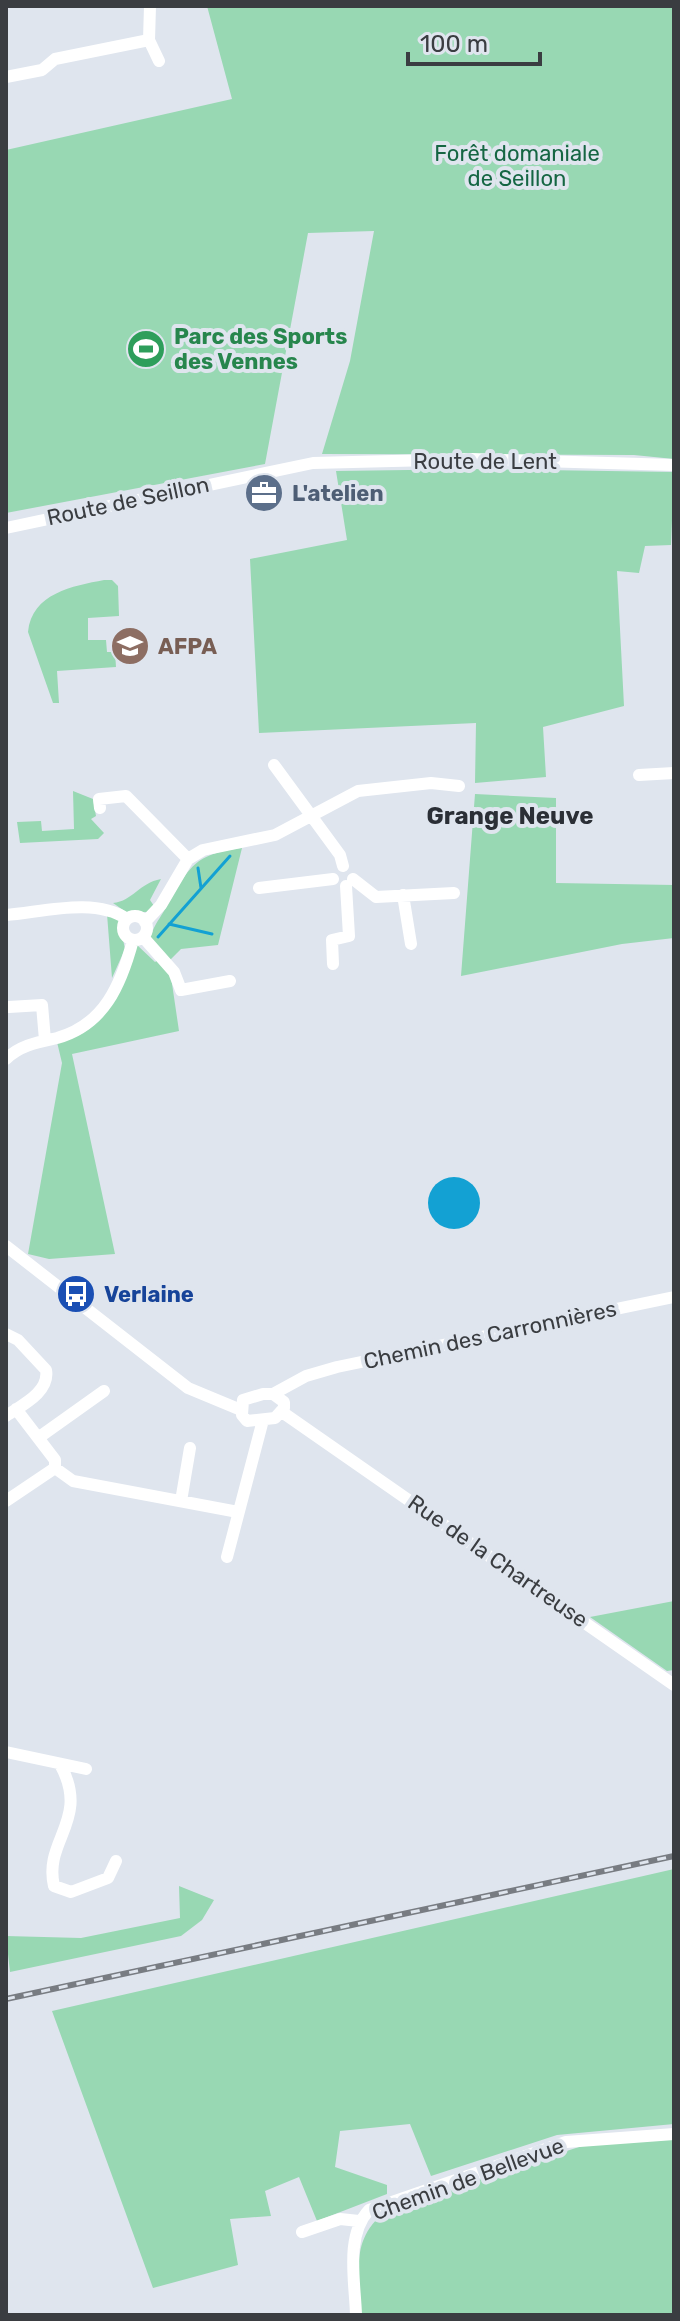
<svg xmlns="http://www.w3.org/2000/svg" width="680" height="2321" viewBox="0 0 680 2321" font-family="Rubik,sans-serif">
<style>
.green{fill:#98d8b3}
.water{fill:#13a1d3}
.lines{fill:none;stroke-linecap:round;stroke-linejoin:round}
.stream{stroke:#13a1d3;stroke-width:3}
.minor{stroke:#fff;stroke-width:12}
.rail-casing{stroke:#787c82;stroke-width:6}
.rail{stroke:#dfe5ee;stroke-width:3;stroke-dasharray:9;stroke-linecap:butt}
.labels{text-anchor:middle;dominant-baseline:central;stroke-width:8;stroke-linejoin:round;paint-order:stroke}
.park-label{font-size:22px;fill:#156643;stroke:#dfe5ee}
.leisure-label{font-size:22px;font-weight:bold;fill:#27864d;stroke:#dfe5ee;text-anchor:start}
.street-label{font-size:22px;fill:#3a3d41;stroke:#dfe5ee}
.service-label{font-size:22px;font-weight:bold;fill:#4e5e75;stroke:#dfe5ee;text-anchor:start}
.education-label{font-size:22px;font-weight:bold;fill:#785e54;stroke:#dfe5ee;text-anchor:start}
.transit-label{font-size:22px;font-weight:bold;fill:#164399;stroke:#dfe5ee;text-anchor:start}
.neighbourhood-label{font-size:24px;font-weight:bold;fill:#2b2f36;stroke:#dfe5ee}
</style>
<rect width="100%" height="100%" fill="#dfe5ee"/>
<path class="green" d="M 207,6 L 674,6 L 674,459 L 634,455 L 322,454 L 350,361 L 374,231 L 308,233 L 265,464 L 6,513 L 6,150 L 232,99 Z
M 480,469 L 674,472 L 671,545 L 645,546 L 639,573 L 617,571 L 624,706 L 543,727 L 546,777 L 475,783 L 476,723 L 259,733 L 250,559 L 347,540 L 336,471 Z
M 104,580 L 112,580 L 118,586 L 119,616 L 88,618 L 88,640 L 106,640 L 107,652 L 115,652 L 116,667 L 57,671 L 59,703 L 53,703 L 28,632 C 32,593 73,586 104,580 Z
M 73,791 L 93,799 L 96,816 L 91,819 L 104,833 L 98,839 L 20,843 L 17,822 L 41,821 L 42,831 L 74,829 Z
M 475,794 L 556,798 L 556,883 L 674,885 L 674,938 L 622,944 L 461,976 Z
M 242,848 L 218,945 L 181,949 L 170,960 L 150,939 C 153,927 158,921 164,911 C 188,871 190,854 242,848 Z
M 161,879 L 150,900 L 154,906 L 148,912 L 126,912 L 113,903 C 133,901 139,883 161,879 Z
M 107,914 L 119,920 L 125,949 L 112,978 Z
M 136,944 L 155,962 L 160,959 L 170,970 L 179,1031 L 72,1054 L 115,1254 L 49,1259 L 28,1254 L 62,1063 L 57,1042 C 108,1034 119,986 136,944 Z
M 674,1601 L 674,1670 L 667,1671 L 590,1617 Z
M 674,1869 L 674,2124 L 557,2135 L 431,2176 L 410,2124 L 340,2131 L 335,2167 L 387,2185 L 387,2194 L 317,2221 L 299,2177 L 265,2191 L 271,2216 L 230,2219 L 238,2265 L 153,2288 L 52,2011 Z
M 179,1886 L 214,1900 L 202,1920 L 181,1936 L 10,1972 L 6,1936 L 81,1938 L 180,1918 Z
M 674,2139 L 674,2315 L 361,2315 C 360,2271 349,2240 387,2210 L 582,2146 Z"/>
<path class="water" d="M428 1203a26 26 0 1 1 52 0a26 26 0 1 1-52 0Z"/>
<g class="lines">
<path class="stream" d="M 198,868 L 201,888
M 169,924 L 212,934
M 158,937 L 230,856"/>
<path class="minor" d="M 149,40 L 159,61
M 6,77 L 42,70 L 55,59 L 149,40 L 150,6
M 6,528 L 313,463 L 472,459 L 674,465
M 274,765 L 340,855 L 343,866
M 639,775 L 674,773
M 100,808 L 99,799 L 126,796 L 188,859
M 353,879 L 376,897 L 454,893
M 259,888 L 333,879
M 403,895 L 411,944
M 6,915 C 43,912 95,897 127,919
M123 928a12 12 0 1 1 24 0a12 12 0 1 1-24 0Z
M 145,922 L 161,905 L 188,859 L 203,850 L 275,835 L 358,791 L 431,783 L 459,786
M 143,937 L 174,972 L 181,990 L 230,981
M 333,964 L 332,940 L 349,936 L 346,886
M 9,1007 L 42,1005 L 45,1040
M 6,1059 C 20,1045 39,1042 57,1038 C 104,1025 121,985 133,940
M 6,1246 L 188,1388 L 241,1410
M 6,1334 L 18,1340 L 46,1370 C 50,1392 22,1405 6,1416
M 263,1394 L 273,1394 L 284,1402 L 284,1408 L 275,1418 L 247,1421 L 242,1415 L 243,1400 Z
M 273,1394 L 306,1376 L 337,1367 L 674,1297
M 16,1409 L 55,1460 L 55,1468 L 73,1481 L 238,1512
M 282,1412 L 674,1685
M 38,1438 L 104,1391
M 6,1501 L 55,1468
M 181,1501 L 190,1448
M 227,1557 L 263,1420
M 6,1752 L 86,1769
M 60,1764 C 91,1820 43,1840 54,1886 L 71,1892 L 108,1878 L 116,1861
M 302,2232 L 340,2219 L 359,2221
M 356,2315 C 355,2281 345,2236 369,2210 L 566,2142 L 674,2134"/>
<g class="rail-casing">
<path id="rail" d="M 6,1999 L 674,1856"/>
</g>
<use href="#rail" class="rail"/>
</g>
<defs>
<g id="stadium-disc" transform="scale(2)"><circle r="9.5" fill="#2e9e5b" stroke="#dfe5ee"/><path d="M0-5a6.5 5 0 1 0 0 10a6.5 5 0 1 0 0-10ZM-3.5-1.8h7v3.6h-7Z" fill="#fff"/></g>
<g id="office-disc" transform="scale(2)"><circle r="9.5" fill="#5c6f8a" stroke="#dfe5ee"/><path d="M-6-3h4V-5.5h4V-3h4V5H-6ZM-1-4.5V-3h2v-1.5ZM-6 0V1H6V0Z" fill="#fff"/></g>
<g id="university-disc" transform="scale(2)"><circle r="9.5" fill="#8d6e63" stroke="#dfe5ee"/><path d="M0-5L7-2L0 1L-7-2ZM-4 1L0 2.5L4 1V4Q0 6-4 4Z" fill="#fff"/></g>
<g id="bus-disc" transform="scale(2)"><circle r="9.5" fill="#1a4fb4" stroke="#dfe5ee"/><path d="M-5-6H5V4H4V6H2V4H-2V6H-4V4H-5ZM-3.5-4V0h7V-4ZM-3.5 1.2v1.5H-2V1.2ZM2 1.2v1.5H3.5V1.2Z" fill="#fff"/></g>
</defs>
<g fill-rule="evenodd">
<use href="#stadium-disc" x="146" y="349"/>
<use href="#office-disc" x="264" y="493"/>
<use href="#university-disc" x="130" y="646"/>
<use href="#bus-disc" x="76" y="1294"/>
</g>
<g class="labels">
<g class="park-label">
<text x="517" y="153">Forêt domaniale<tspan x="517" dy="25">de Seillon</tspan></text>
</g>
<g class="leisure-label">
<text x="174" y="336">Parc des Sports<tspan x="174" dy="25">des Vennes</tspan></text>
</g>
<g class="street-label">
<text x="485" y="461">Route de Lent</text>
<text transform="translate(128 501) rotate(-12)">Route de Seillon</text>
<text transform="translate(490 1335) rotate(-12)">Chemin des Carronnières</text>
<text transform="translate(498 1561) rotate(35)">Rue de la Chartreuse</text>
<text transform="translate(468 2179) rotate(-20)">Chemin de Bellevue</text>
</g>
<g class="service-label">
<text x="292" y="493">L'atelien</text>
</g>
<g class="education-label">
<text x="158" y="646">AFPA</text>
</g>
<g class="transit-label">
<text x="104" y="1294">Verlaine</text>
</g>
<g class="neighbourhood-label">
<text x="510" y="816">Grange Neuve</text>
</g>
</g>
<rect width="680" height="2321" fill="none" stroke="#3a3d41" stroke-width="16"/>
<path d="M408 52v12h132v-12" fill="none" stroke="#3a3d41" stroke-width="4"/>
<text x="420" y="52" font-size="24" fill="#3a3d41" stroke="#dfe5ee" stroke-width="6" paint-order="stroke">100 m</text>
</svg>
